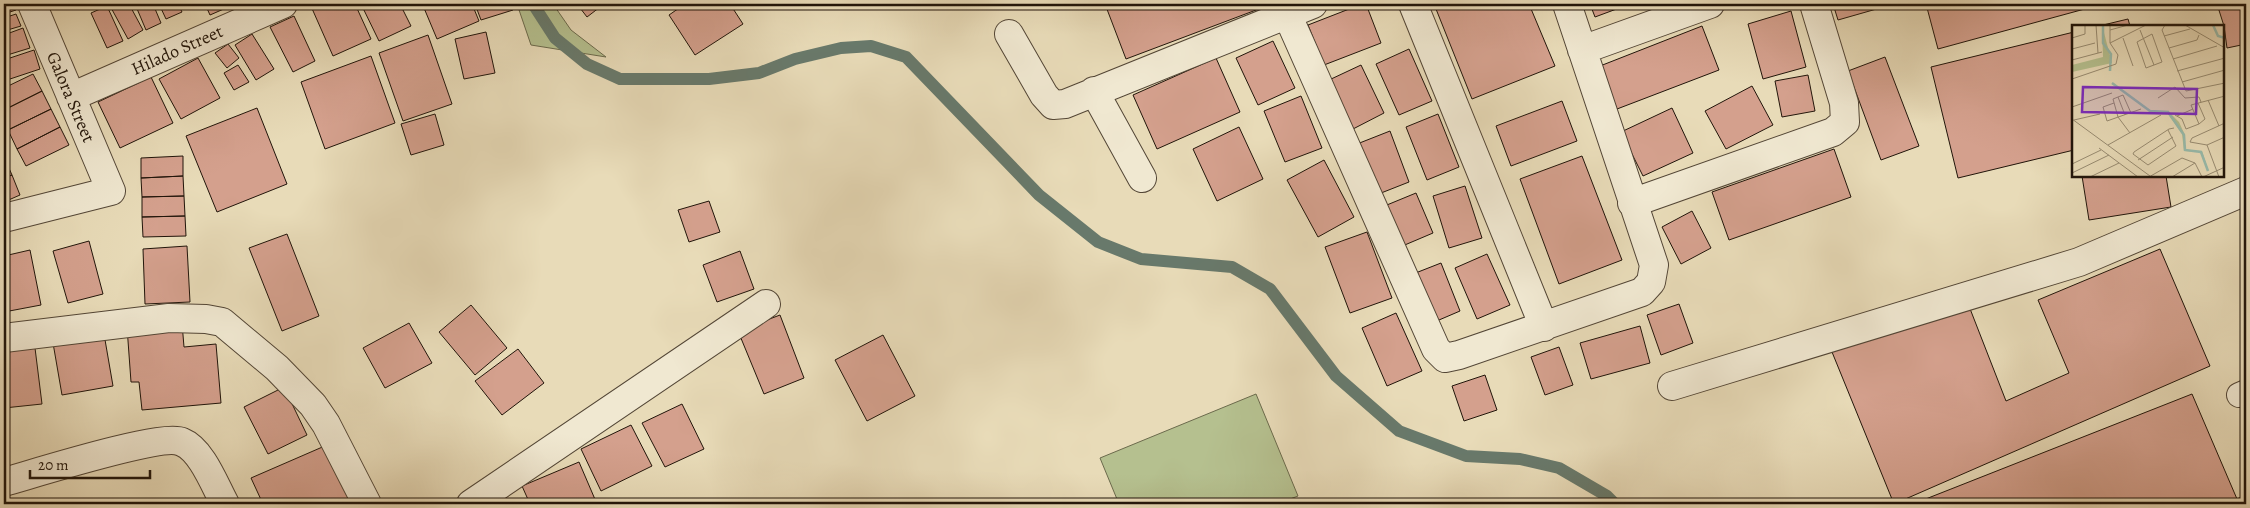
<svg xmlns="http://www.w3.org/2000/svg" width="2250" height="508" viewBox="0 0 2250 508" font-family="Alegreya,serif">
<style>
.green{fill:#b5c08f;stroke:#6b6a4c}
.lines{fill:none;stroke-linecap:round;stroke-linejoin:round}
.stream{stroke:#68796b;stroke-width:12}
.building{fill:#d4a08d;stroke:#21150a}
.lane-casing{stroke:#534636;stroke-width:26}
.street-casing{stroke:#534636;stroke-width:30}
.lane{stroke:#f0e8d1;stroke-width:24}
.street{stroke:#f0e8d1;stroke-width:28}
.labels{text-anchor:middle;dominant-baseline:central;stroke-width:4;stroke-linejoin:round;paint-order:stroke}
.street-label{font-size:18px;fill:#21150a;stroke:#f0e8d1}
.inset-river{fill:none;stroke:#98bbac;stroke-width:2.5}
.inset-road{fill:none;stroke:#988c72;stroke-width:1}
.view{fill:#7b2cbf;fill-opacity:0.15;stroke:#7b2cbf;stroke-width:2.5}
.inset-edge{fill:none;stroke:#21150a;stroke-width:2.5}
</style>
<rect width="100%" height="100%" fill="#e8dbb8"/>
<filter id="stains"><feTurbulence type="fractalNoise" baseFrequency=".004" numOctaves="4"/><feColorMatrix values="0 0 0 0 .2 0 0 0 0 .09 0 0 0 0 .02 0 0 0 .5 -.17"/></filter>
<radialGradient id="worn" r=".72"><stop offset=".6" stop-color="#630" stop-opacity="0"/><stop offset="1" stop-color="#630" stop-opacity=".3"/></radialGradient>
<path class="green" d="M 517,4 L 553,4 L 571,30 L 606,57 L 531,45 Z
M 1256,394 L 1298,496 L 1277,504 L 1119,504 L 1100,458 Z"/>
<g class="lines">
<path class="stream" d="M 533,4 L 555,38 L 587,64 L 620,79 L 709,79 L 759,73 L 795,59 L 841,48 L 871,46 L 906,57 L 1039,195 L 1098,242 L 1141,259 L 1232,267 L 1270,289 L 1336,376 L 1399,431 L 1466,456 L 1520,459 L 1559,468 L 1607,496 L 1615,504"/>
</g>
<path class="building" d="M 4,4 L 13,4 L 16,10 L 4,14 Z
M 109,4 L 129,4 L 143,30 L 128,39 Z
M 135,4 L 153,4 L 161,23 L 146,30 Z
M 159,4 L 178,4 L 182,12 L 166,19 Z
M 205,4 L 224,4 L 226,8 L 210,15 Z
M 310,4 L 355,4 L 371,39 L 333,56 Z
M 361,4 L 400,4 L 411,26 L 379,41 Z
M 434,4 L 472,4 L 479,21 L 437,39 L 424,8 Z
M 475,4 L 511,4 L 513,10 L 481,20 Z
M 577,4 L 604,4 L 587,17 Z
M 685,4 L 730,4 L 743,24 L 695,55 L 669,15 Z
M 1105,4 L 1272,4 L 1126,59 Z
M 1362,4 L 1366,4 L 1381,43 L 1324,65 L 1308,25 Z
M 1434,4 L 1529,4 L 1555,66 L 1472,99 Z
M 1590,4 L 1630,4 L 1595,17 Z
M 1833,4 L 1879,4 L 1880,8 L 1838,20 Z
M 1926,4 L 2103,4 L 1938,49 Z
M 2217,4 L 2246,4 L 2246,44 L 2227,48 L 2224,26 Z
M 107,6 L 123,41 L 107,48 L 91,13 Z
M 1791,11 L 1806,67 L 1763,79 L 1748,24 Z
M 16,14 L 21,26 L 4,31 L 4,18 Z
M 294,16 L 315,61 L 293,72 L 270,27 Z
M 2128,19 L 2130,26 L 2099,26 Z
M 1702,26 L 1719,70 L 1617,109 L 1600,66 Z
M 23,28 L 30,48 L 4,56 L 4,35 Z
M 486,32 L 495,73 L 464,79 L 455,39 Z
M 2074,32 L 2074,150 L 1958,178 L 1931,67 Z
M 252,34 L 274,69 L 256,80 L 235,45 Z
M 428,35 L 452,104 L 403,121 L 379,53 Z
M 1273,41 L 1295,88 L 1258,105 L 1236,58 Z
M 228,44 L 239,58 L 227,68 L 215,53 Z
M 1409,49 L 1432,101 L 1399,115 L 1376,64 Z
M 34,50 L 40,69 L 4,81 L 4,60 Z
M 371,56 L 395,123 L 325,149 L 301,82 Z
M 1885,57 L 1919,146 L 1881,160 L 1848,71 Z
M 198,58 L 220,98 L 181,119 L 159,79 Z
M 1216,58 L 1240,112 L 1157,149 L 1133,95 Z
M 238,65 L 249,82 L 234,90 L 224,73 Z
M 1361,65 L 1384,113 L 1353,129 L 1329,80 Z
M 33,74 L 42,91 L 4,110 L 4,88 Z
M 1808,75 L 1815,111 L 1782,117 L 1775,81 Z
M 151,77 L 173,123 L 120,148 L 98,102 Z
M 1752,86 L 1773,125 L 1726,149 L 1705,111 Z
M 42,91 L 51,109 L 8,130 L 4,122 L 4,110 Z
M 1301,96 L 1322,148 L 1285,162 L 1264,111 Z
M 1562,101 L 1577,141 L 1511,166 L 1496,126 Z
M 257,108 L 287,184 L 217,212 L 186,136 Z
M 1672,108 L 1693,153 L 1643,176 L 1621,132 Z
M 51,109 L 60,127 L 17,149 L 8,130 Z
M 435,114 L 444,145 L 411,155 L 401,124 Z
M 1438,114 L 1459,167 L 1427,180 L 1406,127 Z
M 60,127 L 69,145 L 26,166 L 17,149 Z
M 1239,127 L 1263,179 L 1217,201 L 1193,149 Z
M 1390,131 L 1409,182 L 1376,195 L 1357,144 Z
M 1834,149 L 1851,197 L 1729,240 L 1712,192 Z
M 183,156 L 183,176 L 141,178 L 141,158 Z
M 1582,156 L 1622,260 L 1559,284 L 1520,179 Z
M 4,157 L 12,175 L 4,178 Z
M 1324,160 L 1354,217 L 1318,237 L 1287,180 Z
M 12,175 L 20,195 L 4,202 L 4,178 Z
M 183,176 L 184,196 L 142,197 L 141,178 Z
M 2082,176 L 2166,176 L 2171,207 L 2089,220 Z
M 1465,186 L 1482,238 L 1449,248 L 1433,196 Z
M 1416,193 L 1433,233 L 1400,247 L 1382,207 Z
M 184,196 L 185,216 L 142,217 L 142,197 Z
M 709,201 L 720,232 L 689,242 L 678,210 Z
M 1692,211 L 1711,248 L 1681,264 L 1662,227 Z
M 185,216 L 186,236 L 143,237 L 142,217 Z
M 1367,232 L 1392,298 L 1350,313 L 1325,247 Z
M 287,234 L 319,316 L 282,331 L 249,248 Z
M 89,241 L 103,294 L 68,303 L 53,251 Z
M 187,246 L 190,302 L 145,304 L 143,249 Z
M 2160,249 L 2210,366 L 1894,504 L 1832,352 L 1967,301 L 2006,401 L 2069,373 L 2038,300 Z
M 30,250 L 41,305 L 4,312 L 4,256 Z
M 740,251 L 754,289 L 717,302 L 703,265 Z
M 1487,254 L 1510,305 L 1477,319 L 1455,268 Z
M 1441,263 L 1460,311 L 1432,323 L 1413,274 Z
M 1679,304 L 1693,343 L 1661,355 L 1647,315 Z
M 471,305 L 507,348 L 475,375 L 439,332 Z
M 1396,313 L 1422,371 L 1387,386 L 1362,328 Z
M 780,315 L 804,378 L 764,394 L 738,331 Z
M 182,323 L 184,347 L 216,344 L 221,403 L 142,410 L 139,382 L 131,382 L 127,327 Z
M 409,323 L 432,363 L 385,388 L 363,348 Z
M 1640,326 L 1650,363 L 1591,379 L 1580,343 Z
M 104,334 L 113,386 L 62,395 L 53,343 Z
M 883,335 L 915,396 L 867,421 L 835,360 Z
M 1559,347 L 1573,385 L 1545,395 L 1531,357 Z
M 35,348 L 42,404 L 4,408 L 4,352 Z
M 518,349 L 544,383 L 502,415 L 475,381 Z
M 1485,375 L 1497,410 L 1464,421 L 1452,386 Z
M 284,387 L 307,435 L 268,454 L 244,407 Z
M 2192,394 L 2237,499 L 2246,495 L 2246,504 L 1913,504 Z
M 682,404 L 704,449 L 665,467 L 642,423 Z
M 631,425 L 652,466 L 601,491 L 581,449 Z
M 327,445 L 354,504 L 263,504 L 251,478 Z
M 579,462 L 597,504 L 530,504 L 522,486 Z"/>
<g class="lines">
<g class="lane-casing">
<path id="lane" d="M 2239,395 L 2246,392"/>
</g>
<g class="street-casing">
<path id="street" d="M 1413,4 L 1544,327
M 1287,14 L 1436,349 L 1445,358 L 1459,355 L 1642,292 L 1651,282 L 1654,265 L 1567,4
M 1009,34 L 1044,95 L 1053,105 L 1065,104 L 1313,4
M 1582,50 L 1710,4
M 1094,91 L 1142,178
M 71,97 L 283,4
M 1632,203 L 1833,132 L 1845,122 L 1844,103 L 1814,4
M 4,218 L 111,191 L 32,4
M 4,338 L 169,318 L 206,319 L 222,322 L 277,368 L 313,405 L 326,424 L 367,504
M 1672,386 L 2079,262 L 2246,191
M 4,482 C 33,474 162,433 182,442 C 202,450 215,486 225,504
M 471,504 L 766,304"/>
</g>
<use href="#lane" class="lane"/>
<use href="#street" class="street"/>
</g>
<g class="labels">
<g class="street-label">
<text transform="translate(177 50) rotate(-24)">Hilado Street</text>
<text transform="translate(71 97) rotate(67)">Galora Street</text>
</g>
</g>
<g transform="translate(2072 25)">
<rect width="152" height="152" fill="#e8dbb8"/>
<path d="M 30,0 L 40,38 L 0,47 L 0,40 L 31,32 ZM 94,86 L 97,87 L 107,97 L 113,110 L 113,125 L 130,126 L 137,147 L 128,127 L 112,126 L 110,109 Z" fill="#b5c08f"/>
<path class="inset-river" d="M 31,0 L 31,18 L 39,29 L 38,46M 141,0 L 146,11 L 153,13M 40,58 L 78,86 L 96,87 L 112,110 L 113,125 L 129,127 L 136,146"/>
<path class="inset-road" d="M 24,0 L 26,28M 93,0 L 90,5 L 114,66 L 153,58M 113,0 L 153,23M 38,5 L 56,0M 68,5 L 82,40M 80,9 L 90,37 L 74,43 L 65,17 ZM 92,11 L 118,4M 0,13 L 13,9 L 13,0M 51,13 L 61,41M 38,18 L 74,0M 97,23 L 125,15 L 127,10M 0,24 L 23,18M 101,34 L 145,21M 0,35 L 30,27M 105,46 L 153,33M 0,54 L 44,39 L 46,30 L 38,18 L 38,0M 110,57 L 153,45M 46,72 L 53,90M 86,73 L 103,62 L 113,73 L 127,72 L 129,77M 136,75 L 147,101M 42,78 L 31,82 L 35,96 L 69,84M 0,82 L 40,68M 103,90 L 110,94 L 114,104 L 127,99 L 133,94 L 126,78M 105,91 L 121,84M 0,94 L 78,151M 2,95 L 28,89M 153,98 L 120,113 L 118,117 L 135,120 L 153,112M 127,99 L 119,80 L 153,71M 96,105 L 104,121 L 76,140 L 61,129 L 62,127 L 97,104 L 102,103M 58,108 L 46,92 L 41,74 L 51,70 L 59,88M 36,120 L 89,90M 135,120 L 147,152M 27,123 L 66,152M 66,135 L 101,112M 0,139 L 29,125M 0,148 L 37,130M 18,152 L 47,138M 77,152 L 110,133 L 123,138 L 130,152M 100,152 L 123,138M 131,152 L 153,142"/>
<path class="view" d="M 11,62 L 125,64 L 124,89 L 10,87 Z"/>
<rect width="152" height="152" class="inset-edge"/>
</g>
<rect width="2250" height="508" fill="none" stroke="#e8dbb8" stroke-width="20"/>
<rect x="5" y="5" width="2240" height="498" fill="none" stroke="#21150a" stroke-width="2.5"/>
<rect x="10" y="10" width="2230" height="488" fill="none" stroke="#21150a"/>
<path d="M30 470v8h120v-8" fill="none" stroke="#21150a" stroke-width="2.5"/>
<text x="38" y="470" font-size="15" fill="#21150a" stroke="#f0e8d1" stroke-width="4" paint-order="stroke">20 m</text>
<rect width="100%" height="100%" filter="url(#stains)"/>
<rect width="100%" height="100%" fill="url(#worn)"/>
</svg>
